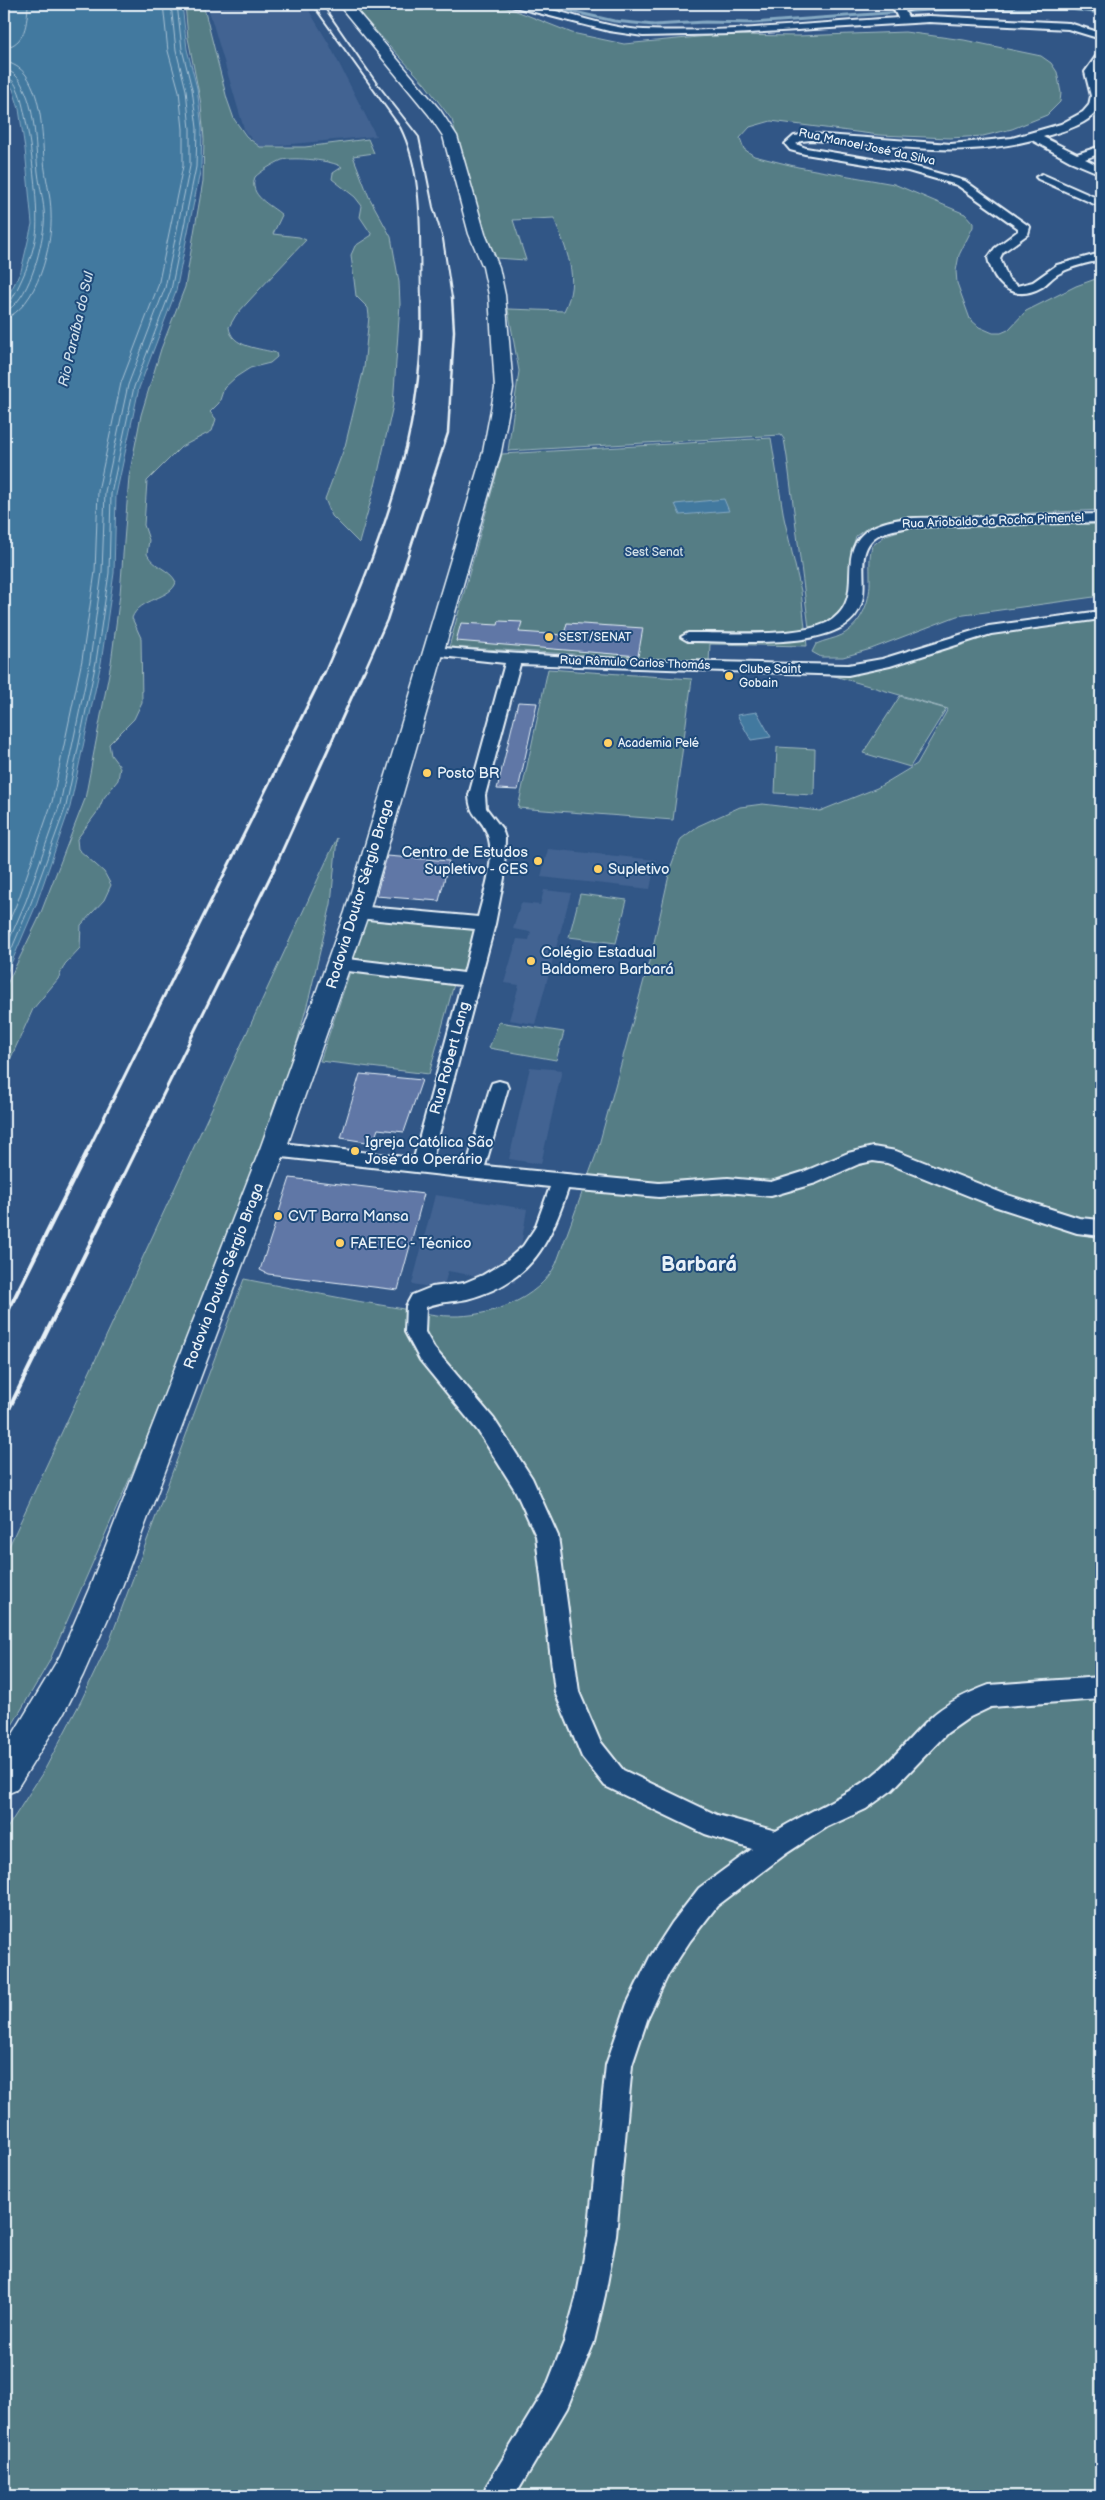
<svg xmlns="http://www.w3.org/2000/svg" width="1105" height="2500" viewBox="0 0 1105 2500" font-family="'Balsamiq Sans',sans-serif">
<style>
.built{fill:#426392}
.green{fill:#547d85;stroke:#9eb7be}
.water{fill:#43799f;stroke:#85a9c3}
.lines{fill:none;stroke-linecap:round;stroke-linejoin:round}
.shore{stroke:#a6c1d4;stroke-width:1}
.stream{stroke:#85a9c3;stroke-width:3}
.building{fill:#6077a6;stroke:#e8f1f8}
.minor-casing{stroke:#e8f1f8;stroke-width:4}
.secondary-casing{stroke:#e8f1f8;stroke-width:3}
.minor{fill:#1f4a7a;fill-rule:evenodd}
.secondary{fill:#1f4a7a;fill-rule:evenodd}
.rail-far3{stroke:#e8f1f8;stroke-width:2}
.rail-far2{stroke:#e8f1f8;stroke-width:2.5}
.rail-far1{stroke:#e8f1f8;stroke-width:3}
.rail{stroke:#e8f1f8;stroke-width:4}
.poi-dot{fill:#ffd166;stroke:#1f4a7a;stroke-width:2}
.labels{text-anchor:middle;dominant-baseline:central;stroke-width:4;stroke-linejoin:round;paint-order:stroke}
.far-street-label{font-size:12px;fill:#e8f1f8;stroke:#1f4a7a}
.far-park-label{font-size:12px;fill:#d2e0e7;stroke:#1f4a7a}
.far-poi-label{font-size:12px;fill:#e8f1f8;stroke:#1f4a7a;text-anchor:start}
.far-water-label{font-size:14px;font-style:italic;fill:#cfdfeb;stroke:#1f4a7a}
.poi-label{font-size:15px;fill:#e8f1f8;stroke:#1f4a7a;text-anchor:start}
.street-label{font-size:15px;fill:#e8f1f8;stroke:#1f4a7a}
.district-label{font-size:20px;font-weight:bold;fill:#e8f1f8;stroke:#1f4a7a}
</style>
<rect width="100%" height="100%" fill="#315686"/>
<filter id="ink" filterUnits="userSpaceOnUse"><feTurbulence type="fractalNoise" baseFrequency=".02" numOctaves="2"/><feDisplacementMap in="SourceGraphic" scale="10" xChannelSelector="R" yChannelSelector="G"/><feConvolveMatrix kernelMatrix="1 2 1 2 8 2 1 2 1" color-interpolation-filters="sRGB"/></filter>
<g filter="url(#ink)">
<path class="built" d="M 207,4 L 305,4 L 329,44 L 376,136 L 260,147 L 245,132 Z
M 548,849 L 656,860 L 650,889 L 541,877 Z
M 544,890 L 571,893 L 535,1024 L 509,1020 L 519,985 L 504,983 L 517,939 L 529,940 L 531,932 L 513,929 L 521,903 L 540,905 Z
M 530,1067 L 562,1070 L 541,1164 L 509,1159 Z
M 435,1195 L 527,1209 L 515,1283 L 448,1271 L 443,1289 L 412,1284 Z"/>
<path class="green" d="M 185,4 L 203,4 L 227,99 L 234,119 L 246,136 L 260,147 L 305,147 L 368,139 L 374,153 L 353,156 L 369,197 L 391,237 L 399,282 L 400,304 L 393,405 L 376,482 L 359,543 L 332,516 L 325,499 L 345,446 L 356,401 L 364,368 L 369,316 L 368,308 L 356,296 L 351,255 L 355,246 L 372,235 L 360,217 L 362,206 L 355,197 L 332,179 L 333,173 L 342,167 C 332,160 294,157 282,160 C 275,163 261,171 255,177 C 248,196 271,205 282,215 L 273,234 L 299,237 L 306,240 L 258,291 L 236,315 L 229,327 C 231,348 261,348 276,353 L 277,357 L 270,363 L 250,368 L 236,377 L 224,388 L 219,403 L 210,412 L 216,419 L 212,431 L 181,447 L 147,481 L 144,525 L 149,540 L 147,554 C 153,567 170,569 176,582 C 172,599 139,598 132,618 L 141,638 L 142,702 L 134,719 L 109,744 L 111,755 L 120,767 L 118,780 L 103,799 L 98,811 L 77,839 L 78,849 L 104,872 L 111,885 L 104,900 L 81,925 L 80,948 L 65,964 L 58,979 L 33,1009 L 4,1073 L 4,990 L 38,920 L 85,799 L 111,663 L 120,594 L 129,477 L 141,415 L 161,349 L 185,287 L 194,233 L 203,181 L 204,139 L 201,104 L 188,38 Z
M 351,4 L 491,4 L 514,10 L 572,33 L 624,44 L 720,35 L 798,36 L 905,32 L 964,40 L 1041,56 L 1051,63 L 1057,72 L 1061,93 L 1060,102 L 1047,115 L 1012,129 L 983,136 L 950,138 L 879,135 L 771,121 L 750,127 L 740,138 L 744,149 L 754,156 L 798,167 L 894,184 L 965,214 L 973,223 L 973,227 L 959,255 L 956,271 L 957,283 L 970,319 L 979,327 L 993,333 L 1001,333 L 1008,330 L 1026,311 L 1076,286 L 1101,277 L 1101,510 L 903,519 L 868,527 L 856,536 L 854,543 C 849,578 856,625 809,628 L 787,457 L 784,439 L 781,435 L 508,451 L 519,371 L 508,309 L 564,311 C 581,278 566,250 554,218 L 513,220 L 526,260 L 495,258 L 474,197 L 452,120 L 425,84 Z
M 771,438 L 784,518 L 801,591 L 807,646 L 710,644 L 709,662 L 449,647 L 502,454 Z
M 1101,524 L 1101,596 L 957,616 L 871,649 L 843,657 L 821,657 L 812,652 L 816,644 C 825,640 834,639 842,635 C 863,623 871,599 870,577 C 870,566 869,557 872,546 L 886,535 L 908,528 Z
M 1101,619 L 1101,2496 L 4,2496 L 4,1833 L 45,1769 L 81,1701 L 110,1640 L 244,1279 C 296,1289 347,1300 398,1308 C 415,1311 434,1316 451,1316 C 489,1317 538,1300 556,1264 L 597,1152 L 653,947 L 671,866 L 681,839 L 698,826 L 740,807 L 763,804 L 820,811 L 877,788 L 917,764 L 948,709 L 831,675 L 856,674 L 877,669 L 970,637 Z
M 548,669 L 692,679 L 673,820 L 518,808 Z
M 900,696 L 946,709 L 910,767 L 863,753 Z
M 777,747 L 815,749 L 814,795 L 775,793 Z
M 337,838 L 331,904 L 310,994 L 291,1064 L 220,1261 L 129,1480 L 49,1662 L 4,1739 L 4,1557 Z
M 580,894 L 627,900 L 616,943 L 569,937 Z
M 367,917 L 480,928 L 462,973 L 350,962 Z
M 350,972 L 454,984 L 429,1074 L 320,1061 Z
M 499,1022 L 564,1032 L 556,1060 L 489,1048 Z"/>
<path class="water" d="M 10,4 L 182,4 L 187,49 L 197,88 L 202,128 L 201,167 L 176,291 L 139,388 L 116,495 L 114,573 L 101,663 L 70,807 L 36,905 L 4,980 L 4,304 L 21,271 L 32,224 L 25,149 L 19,109 L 13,89 L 4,78 L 4,46 Z
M 724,499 L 729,511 L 680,515 L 675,504 Z
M 757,712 L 771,737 L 751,740 L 737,715 Z"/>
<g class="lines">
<path class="shore" d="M 4,48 C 26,44 27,23 28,4
M 4,61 C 13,64 20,67 26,75 C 42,98 42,133 44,160 C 45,178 51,195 51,213 C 53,245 37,308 4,319
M 4,69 C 12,72 17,75 21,83 C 36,108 35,144 38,172 C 40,190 46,208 44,225 C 41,250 29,302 4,312
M 4,75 C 10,78 14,81 17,88 C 28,109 40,211 36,235 C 32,260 21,282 10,303 L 4,305
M 4,933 L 19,898 L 52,802 L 82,660 L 95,572 L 98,491 L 121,383 L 158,286 L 183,166 L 183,129 L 179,91 L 168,51 L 163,4
M 4,952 L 26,901 L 60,804 L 90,661 L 102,572 L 105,492 L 128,385 L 165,288 L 190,166 L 190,129 L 186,90 L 176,50 L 171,4
M 4,967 L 31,903 L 66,806 L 96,662 L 109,573 L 111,494 L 134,387 L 171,290 L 196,167 L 197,128 L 192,89 L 182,49 L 177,4"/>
<path class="stream" d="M 540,4 L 614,21 L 654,25 L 705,22 L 753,23 L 928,10 L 1070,9 L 1101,13"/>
</g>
<path class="building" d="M 499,621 L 522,622 L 519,632 L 564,635 L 567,623 L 643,628 L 638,656 L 456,641 L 461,623 L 498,625 Z
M 518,702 L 537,703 L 518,790 L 497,789 Z
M 387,856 L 449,861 L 439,901 L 376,896 Z
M 360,1074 L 422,1080 L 404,1132 L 378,1129 L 373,1143 L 341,1138 Z
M 290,1178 L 424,1194 L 398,1290 L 268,1274 L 260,1270 Z"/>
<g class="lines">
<g class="minor-casing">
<path id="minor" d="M 503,4 C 546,1 599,29 644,30 C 729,33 814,23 898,18 L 894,10 L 896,8 L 912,4 L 927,4 L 905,11 L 908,17 L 929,16 L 1069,23 L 1101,33 L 1101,39 L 1068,29 L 929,22 L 732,34 L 643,36 L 609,31 Z
M 1101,4 L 1101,8 L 1092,10 L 1087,7 Z
M 1101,54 L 1101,64 L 1095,72 C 1096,80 1101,88 1101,96 C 1102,123 1062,131 1043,137 L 1077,154 L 1101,146 L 1101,153 L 1085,159 L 1101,167 L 1101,174 L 1070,161 L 1032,140 C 958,159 886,144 811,140 L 801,141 L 796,144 L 806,148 L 909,165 L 965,181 L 1030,227 L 1028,234 L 1003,252 L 1000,258 L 1008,279 L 1017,286 L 1033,282 L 1057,265 L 1101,253 L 1101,260 C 1088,263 1072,266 1060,273 C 1053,276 1048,283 1042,287 C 1014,303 994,285 988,258 L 995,248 L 1018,231 L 1018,228 L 957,185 L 908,171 L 805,154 L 790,150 L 785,144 L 794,136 L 811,134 L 951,144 L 1012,138 L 1061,124 L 1083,112 L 1089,105 L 1091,96 L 1085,72 L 1097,55 Z
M 1042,174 L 1101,200 L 1101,207 L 1038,179 L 1036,177 Z
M 1101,514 L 1101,522 L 909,527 C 896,530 879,531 871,541 C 851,564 881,604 842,627 C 806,648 730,641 688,641 L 681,637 L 688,633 C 722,632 807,639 833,619 C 868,593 830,547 875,526 C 899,515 932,518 957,518 C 1005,516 1053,515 1101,514 Z
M 1101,611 L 1101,619 L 991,634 L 890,666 L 848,675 L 520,664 L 485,795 L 486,808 L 502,829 L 505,838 L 504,878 L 495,924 L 432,1160 L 467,1164 L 490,1088 L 492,1083 L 499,1081 L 506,1083 L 508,1088 L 485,1166 L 659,1183 L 728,1178 L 771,1182 L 803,1172 L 848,1153 L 873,1147 L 896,1151 L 1007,1195 L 1079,1218 L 1101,1220 L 1101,1236 L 1077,1233 L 994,1206 L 887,1163 L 873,1161 L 859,1164 L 816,1183 L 771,1196 L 728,1192 L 659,1197 L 568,1189 C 549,1245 531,1282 467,1299 C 453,1302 440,1301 426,1307 L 425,1332 L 434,1348 L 494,1419 L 532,1478 L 558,1536 L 579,1692 L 600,1741 L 623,1770 L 717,1815 L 776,1831 C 807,1812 842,1798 872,1776 C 893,1760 910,1737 929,1719 C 945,1703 968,1693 989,1685 L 1101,1677 L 1101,1699 L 991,1707 L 970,1717 L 947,1733 L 892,1790 L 866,1809 L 827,1827 L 787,1853 L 717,1906 L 690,1941 L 668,1975 L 648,2017 L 632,2065 L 616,2235 L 605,2295 L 594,2342 L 567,2408 L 515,2496 L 483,2496 L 487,2485 L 546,2388 L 564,2342 L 577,2295 L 588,2235 L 606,2065 L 627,2004 L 650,1957 L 672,1923 L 699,1888 L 752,1849 L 705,1834 L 605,1786 L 582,1757 L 555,1692 L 536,1536 L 515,1490 L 478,1431 L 420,1360 L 405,1332 L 406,1306 L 412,1295 L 432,1287 L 464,1283 L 483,1275 L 506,1261 L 523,1246 L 535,1228 L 550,1187 L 273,1156 L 266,1154 L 263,1149 L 266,1144 L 273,1142 L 414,1158 L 461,985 L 340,970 L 334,968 L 331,964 L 334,960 L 340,958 L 464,973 L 475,929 L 357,918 L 351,916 L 348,912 L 351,908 L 357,906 L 478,917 C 484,892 497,858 487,833 C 480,815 470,818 469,795 L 505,663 L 432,655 L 425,651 L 432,647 C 570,660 709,662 848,665 L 882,659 L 989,626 Z"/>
</g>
<g class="secondary-casing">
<path id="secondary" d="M 338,4 L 351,4 L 440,110 L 457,136 L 485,234 L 499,267 L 505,295 L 513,388 L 501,452 L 369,912 L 286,1149 L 121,1589 L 83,1675 L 64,1713 L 16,1790 L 4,1795 L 4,1749 L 60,1656 L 89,1589 L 260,1149 L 345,912 L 483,452 L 495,388 L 489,295 L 483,267 L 469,234 L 443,136 L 429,115 Z"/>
</g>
<use href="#minor" class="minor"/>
<use href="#secondary" class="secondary"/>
<path class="rail-far3" d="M 312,4 L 400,127 C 425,176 419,244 421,298
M 322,4 L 376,82 L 419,137 L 433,207 L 443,239 L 452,298"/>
<path class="rail-far2" d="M 324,674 C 377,553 427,432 421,297
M 363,674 L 387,620 L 448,433 L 454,331 L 452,297"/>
<path class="rail-far1" d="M 89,1148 L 324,672
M 137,1148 L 274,869 L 363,672"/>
<path class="rail" d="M 4,1319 L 90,1146
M 4,1419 L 138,1146"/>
</g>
</g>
<g class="poi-dot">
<circle cx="549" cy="637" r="5"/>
<circle cx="729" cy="676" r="5"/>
<circle cx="608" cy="743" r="5"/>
<circle cx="427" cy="773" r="5"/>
<circle cx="538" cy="861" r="5"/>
<circle cx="598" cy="869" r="5"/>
<circle cx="531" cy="961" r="5"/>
<circle cx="355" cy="1151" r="5"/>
<circle cx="278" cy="1216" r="5"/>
<circle cx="340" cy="1243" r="5"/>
</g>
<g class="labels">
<g class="far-street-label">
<text transform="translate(867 147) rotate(12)">Rua Manoel José da Silva</text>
<text transform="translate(993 521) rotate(-2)">Rua Ariobaldo da Rocha Pimentel</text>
<text transform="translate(635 663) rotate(2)">Rua Rômulo Carlos Thomás</text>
</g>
<g class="far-park-label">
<text x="654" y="552">Sest Senat</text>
</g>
<g class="far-poi-label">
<text x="559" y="637">SEST/SENAT</text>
<text x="739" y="669">Clube Saint<tspan x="739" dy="14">Gobain</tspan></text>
<text x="618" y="743">Academia Pelé</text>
</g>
<g class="far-water-label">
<text transform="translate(76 329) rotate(-77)">Rio Paraíba do Sul</text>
</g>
<g class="poi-label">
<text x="437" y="773">Posto BR</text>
<text x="528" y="852" text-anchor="end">Centro de Estudos<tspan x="528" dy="17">Supletivo - CES</tspan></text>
<text x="608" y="869">Supletivo</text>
<text x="541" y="952">Colégio Estadual<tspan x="541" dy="17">Baldomero Barbará</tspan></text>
<text x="365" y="1142">Igreja Católica São<tspan x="365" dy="17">José do Operário</tspan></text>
<text x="288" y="1216">CVT Barra Mansa</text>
<text x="350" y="1243">FAETEC - Técnico</text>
</g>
<g class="street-label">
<text transform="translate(360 894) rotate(-73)">Rodovia Doutor Sérgio Braga</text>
<text transform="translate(450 1058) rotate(-75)">Rua Robert Lang</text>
<text transform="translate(224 1276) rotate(-69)">Rodovia Doutor Sérgio Braga</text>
</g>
<g class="district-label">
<text x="699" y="1265">Barbará</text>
</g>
</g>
<rect width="1105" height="2500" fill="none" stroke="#1f4a7a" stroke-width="20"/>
<rect x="10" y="10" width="1085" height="2480" fill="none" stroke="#e8f1f8" stroke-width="2" filter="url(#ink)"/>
</svg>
